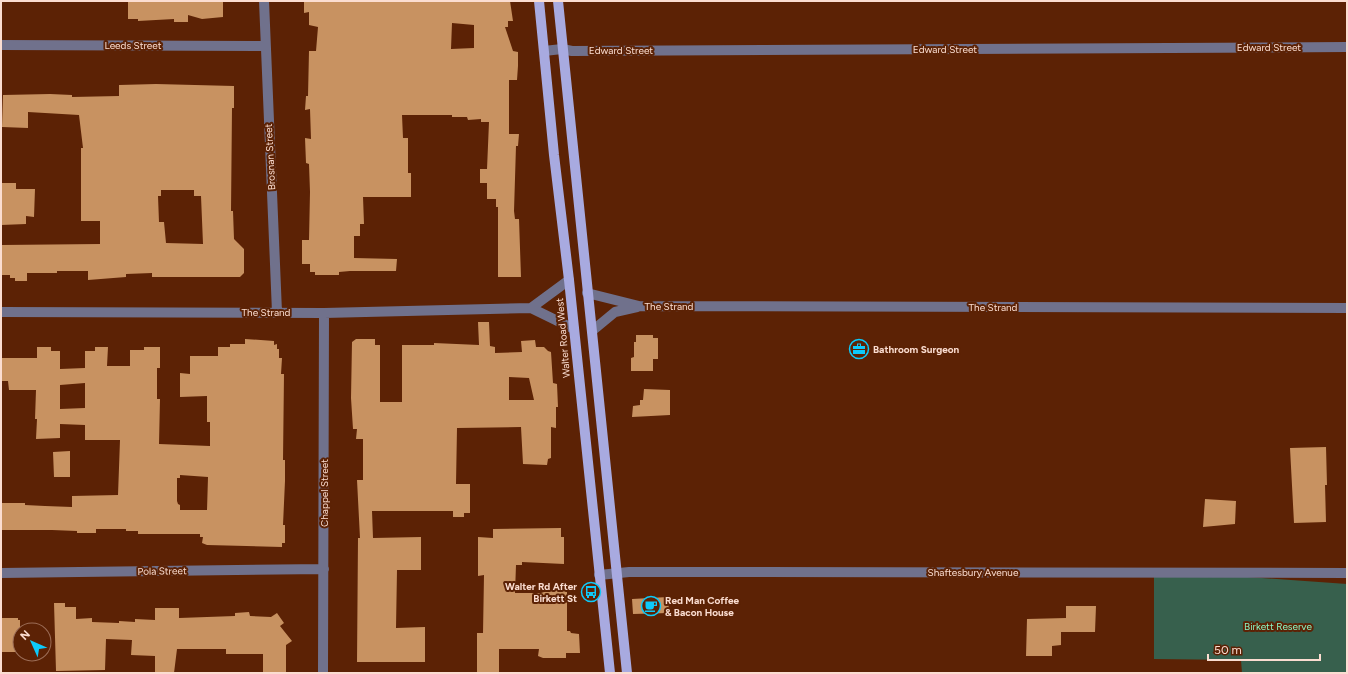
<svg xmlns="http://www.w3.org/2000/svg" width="1348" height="674" viewBox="0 0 1348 674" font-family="Figtree,sans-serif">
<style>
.green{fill:#37604d}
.building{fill:#c89261;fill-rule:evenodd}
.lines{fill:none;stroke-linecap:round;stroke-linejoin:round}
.minor{stroke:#70718c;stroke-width:10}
.major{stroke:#a8aae0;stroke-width:10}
.labels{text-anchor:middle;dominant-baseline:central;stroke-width:4;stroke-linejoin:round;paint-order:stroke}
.street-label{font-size:10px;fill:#fbddd1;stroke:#5c2205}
.poi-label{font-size:10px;font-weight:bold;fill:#fbddd1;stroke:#5c2205;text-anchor:start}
.park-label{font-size:10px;fill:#89f5c4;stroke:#5c2205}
</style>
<rect width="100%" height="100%" fill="#5c2205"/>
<path class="green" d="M 1154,573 L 1193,573 L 1347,584 L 1347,673 L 1242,673 L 1241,660 L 1154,659 Z"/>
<path class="building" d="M 128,1 L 223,1 L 223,17 L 202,19 L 188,15 L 188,22 L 174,22 L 174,19 L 138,21 L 138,19 L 128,19 Z
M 304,1 L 510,1 L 513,21 L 508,21 L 508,27 L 505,27 L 513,51 L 518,52 L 518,66 L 517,80 L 509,80 L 509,134 L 519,134 L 518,146 L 516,146 L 514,211 L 515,219 L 519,219 L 521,277 L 498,277 L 498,207 L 496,207 L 496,199 L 487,199 L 487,183 L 480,183 L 480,169 L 487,169 L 489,122 L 481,122 L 481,119 L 468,120 L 467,117 L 452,117 L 452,115 L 402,115 L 403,138 L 408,138 L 408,173 L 411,173 L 411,197 L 363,197 L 364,224 L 360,224 L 360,236 L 354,236 L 354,258 L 397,259 L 396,271 L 350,271 L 339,272 L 339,275 L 315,275 L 315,272 L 310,272 L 310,264 L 302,264 L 302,240 L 309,240 L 310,192 L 309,164 L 306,163 L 305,138 L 311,139 L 310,109 L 305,110 L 306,96 L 308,96 L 309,51 L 316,51 L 318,27 L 309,25 L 309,12 L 304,13 ZM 452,23 L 474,25 L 474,48 L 451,49 Z
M 156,84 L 234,86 L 234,108 L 232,108 L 231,211 L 233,211 L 234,239 L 244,249 L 244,273 L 240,277 L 152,277 L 152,273 L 126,274 L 126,277 L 88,280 L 88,271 L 57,271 L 57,273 L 27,273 L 27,281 L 15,281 L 15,278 L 10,278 L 10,275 L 1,275 L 1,245 L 100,244 L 100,221 L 81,221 L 81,148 L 83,148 L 79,115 L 28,112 L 28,128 L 2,127 L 3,95 L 50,94 L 72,95 L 72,97 L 119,96 L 119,85 ZM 161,190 L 194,190 L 194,196 L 201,196 L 203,244 L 166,243 L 164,222 L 159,222 L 158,196 L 161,196 Z
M 2,183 L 16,183 L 16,189 L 35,189 L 34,217 L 26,216 L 26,224 L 1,225 Z
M 478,322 L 489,322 L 490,346 L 495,347 L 495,353 L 522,352 L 521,341 L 535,340 L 536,347 L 544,347 L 548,351 L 551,352 L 553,383 L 557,384 L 558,407 L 556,407 L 556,428 L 551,427 L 551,458 L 548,459 L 547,465 L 523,464 L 521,427 L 457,428 L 456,484 L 470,484 L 470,513 L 464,513 L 464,517 L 453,517 L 453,511 L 372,511 L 373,538 L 421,537 L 421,570 L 397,570 L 396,628 L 425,627 L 425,662 L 357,662 L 358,538 L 360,538 L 357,480 L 363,480 L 363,439 L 356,439 L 357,429 L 353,429 L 351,398 L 352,342 L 356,339 L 375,339 L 375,345 L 380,345 L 380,402 L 402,402 L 402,345 L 434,345 L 434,343 L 479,345 ZM 509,377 L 529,378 L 534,400 L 509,400 Z
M 636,335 L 653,335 L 653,338 L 658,338 L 658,359 L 653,359 L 653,371 L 631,371 L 631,358 L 634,357 L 634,342 L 636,342 Z
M 245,339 L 274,341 L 274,345 L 277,344 L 277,349 L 279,349 L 279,358 L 282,358 L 281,374 L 284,374 L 283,460 L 285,460 L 285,481 L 283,525 L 285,525 L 285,543 L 282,543 L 282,547 L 207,545 L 202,543 L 203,537 L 200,537 L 200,534 L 138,534 L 138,531 L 126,531 L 126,529 L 96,529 L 96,533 L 77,533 L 77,531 L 52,530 L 1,530 L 1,503 L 25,503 L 25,505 L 45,506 L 72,507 L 72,496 L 118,495 L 120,440 L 85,440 L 85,425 L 60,424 L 60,438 L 36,439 L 37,419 L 35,419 L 36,390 L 9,390 L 8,381 L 1,381 L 1,358 L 37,358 L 37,347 L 51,347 L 51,351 L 60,351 L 60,369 L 85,368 L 85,351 L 95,351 L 95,347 L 108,347 L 107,366 L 130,366 L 130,350 L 144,350 L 144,347 L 160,347 L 160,368 L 157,368 L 157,399 L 160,399 L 159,444 L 210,446 L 210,422 L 207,422 L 207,396 L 180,397 L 180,373 L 190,374 L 190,356 L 218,356 L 218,347 L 230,347 L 230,344 L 245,344 ZM 85,383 L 85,408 L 60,409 L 60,385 ZM 180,475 L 208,477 L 207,510 L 180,510 L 180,505 L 178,504 L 177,501 L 177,478 L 180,478 Z
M 644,389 L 670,390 L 670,415 L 632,417 L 633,406 L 640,405 L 640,400 L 643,400 Z
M 1326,447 L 1327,485 L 1325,485 L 1326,522 L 1294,523 L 1290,448 Z
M 70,451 L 70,477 L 54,477 L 53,452 Z
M 1205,499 L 1236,501 L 1235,524 L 1203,527 Z
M 561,528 L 561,537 L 564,537 L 564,564 L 522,562 L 522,565 L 516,565 L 515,593 L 541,593 L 547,591 L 547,589 L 567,589 L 567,631 L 570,631 L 571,633 L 579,634 L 580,653 L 566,653 L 566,658 L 543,658 L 538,656 L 539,649 L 499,649 L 499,673 L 477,673 L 477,633 L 483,633 L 484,575 L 478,576 L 478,537 L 493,538 L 493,529 Z
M 668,597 L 669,613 L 633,614 L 632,599 Z
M 54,603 L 65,603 L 65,607 L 76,607 L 76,619 L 92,618 L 92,622 L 119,623 L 119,621 L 135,622 L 135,619 L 155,620 L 155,608 L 179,608 L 179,618 L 235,616 L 235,613 L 249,612 L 250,616 L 271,617 L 277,613 L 284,623 L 280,626 L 292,641 L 286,645 L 286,673 L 263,673 L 263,654 L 226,654 L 226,649 L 177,649 L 174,673 L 155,673 L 155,656 L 131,655 L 132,640 L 106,639 L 105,670 L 56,671 Z
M 1066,606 L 1096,606 L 1095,632 L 1061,632 L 1061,645 L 1052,646 L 1052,656 L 1026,656 L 1027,619 L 1066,618 Z
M 1,618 L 18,618 L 18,620 L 20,620 L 20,652 L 1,652 Z"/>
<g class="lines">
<path class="minor" d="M 264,1 L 277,312
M 1,45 L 265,46
M 544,51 L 562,49 L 572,51 L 1347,47
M 587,293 L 639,306 L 1347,308
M 531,308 L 569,280
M 1,312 L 324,313 L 531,308 L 574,329
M 592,331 L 615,312 L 637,307
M 1,573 L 324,569
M 599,575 L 629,572 L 751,572 L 1347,573
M 323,673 L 324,313"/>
<path class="major" d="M 539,1 L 554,155 L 569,280 L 610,673
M 558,1 L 627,673"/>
</g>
<defs>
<g id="office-ring" transform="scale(1)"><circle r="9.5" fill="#5c2205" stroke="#0dcafa" stroke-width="1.5"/><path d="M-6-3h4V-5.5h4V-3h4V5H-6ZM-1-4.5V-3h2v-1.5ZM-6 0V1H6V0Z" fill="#0dcafa"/></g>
<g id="bus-ring" transform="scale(1)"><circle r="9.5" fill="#5c2205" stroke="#0dcafa" stroke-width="1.5"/><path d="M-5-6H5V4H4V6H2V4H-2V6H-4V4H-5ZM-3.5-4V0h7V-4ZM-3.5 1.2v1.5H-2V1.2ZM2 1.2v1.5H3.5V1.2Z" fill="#0dcafa"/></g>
<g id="cafe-ring" transform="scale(1)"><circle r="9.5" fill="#5c2205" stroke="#0dcafa" stroke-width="1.5"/><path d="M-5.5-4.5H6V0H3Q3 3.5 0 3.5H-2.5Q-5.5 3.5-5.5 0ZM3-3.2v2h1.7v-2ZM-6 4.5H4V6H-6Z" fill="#0dcafa"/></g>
</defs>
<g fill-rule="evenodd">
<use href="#office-ring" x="859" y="349"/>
<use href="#bus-ring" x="591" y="592"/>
<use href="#cafe-ring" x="651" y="606"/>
</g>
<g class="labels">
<g class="street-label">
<text x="133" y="45">Leeds Street</text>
<text x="1269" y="47">Edward Street</text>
<text x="945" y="49">Edward Street</text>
<text x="621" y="50">Edward Street</text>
<text transform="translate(270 157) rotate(-93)">Brosnan Street</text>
<text x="669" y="306">The Strand</text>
<text x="993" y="307">The Strand</text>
<text x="266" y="312">The Strand</text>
<text transform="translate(563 338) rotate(-95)">Walter Road West</text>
<text transform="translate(324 493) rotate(-90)">Chappel Street</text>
<text transform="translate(162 571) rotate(-1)">Pola Street</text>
<text x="973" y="572">Shaftesbury Avenue</text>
</g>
<g class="poi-label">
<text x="873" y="349">Bathroom Surgeon</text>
<text x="577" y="586" text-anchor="end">Walter Rd After<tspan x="577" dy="12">Birkett St</tspan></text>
<text x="665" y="600">Red Man Coffee<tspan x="665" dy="12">&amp; Bacon House</tspan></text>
</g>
<g class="park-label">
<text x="1278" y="626">Birkett Reserve</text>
</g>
</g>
<rect width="1348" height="674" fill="none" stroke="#fbddd1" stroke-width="4"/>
<g transform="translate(32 642) rotate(315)"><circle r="19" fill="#5c2205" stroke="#9c6d57"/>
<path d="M0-3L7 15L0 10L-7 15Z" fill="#0dcafa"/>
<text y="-6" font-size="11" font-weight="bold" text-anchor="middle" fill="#fbddd1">N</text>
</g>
<path d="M1208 654v6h112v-6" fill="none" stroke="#fbddd1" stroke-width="2"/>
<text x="1214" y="654" font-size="12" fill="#fbddd1" stroke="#5c2205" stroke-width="3" paint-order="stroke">50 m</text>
</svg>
